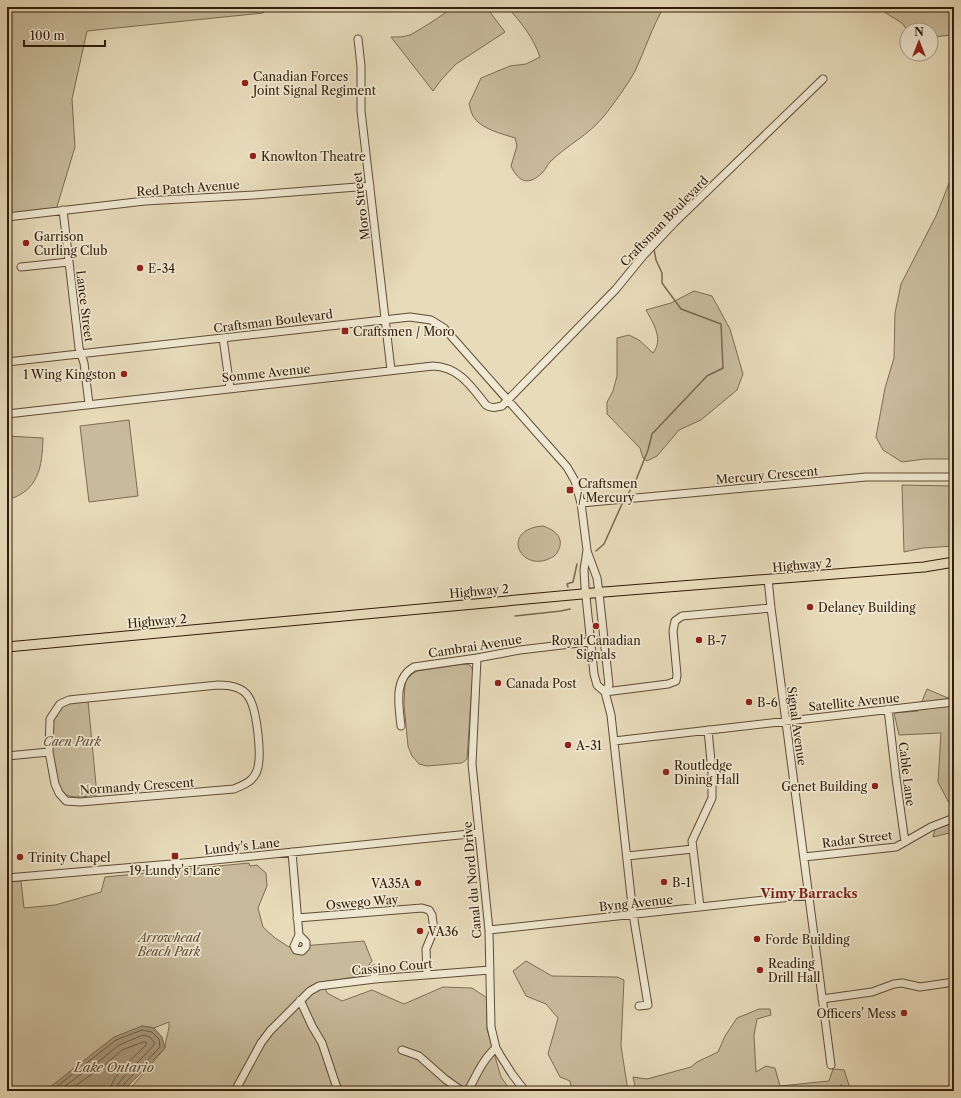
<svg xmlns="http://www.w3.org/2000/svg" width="961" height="1098" viewBox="0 0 961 1098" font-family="'Libre Caslon Text',serif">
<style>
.green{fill:#c8bb9c;stroke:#7d6c53}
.water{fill:#a99a7e;stroke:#796850}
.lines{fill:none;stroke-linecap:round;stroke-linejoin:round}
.shore{stroke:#6e5c44;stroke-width:1}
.stream{stroke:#796850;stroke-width:1.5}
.minor-casing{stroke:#5f4c36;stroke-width:9}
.major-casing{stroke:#321d0a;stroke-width:11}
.minor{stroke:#efe8d2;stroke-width:7}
.major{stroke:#e7dbba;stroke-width:9}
.poi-dot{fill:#8f2418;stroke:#efe8d2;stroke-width:1.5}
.labels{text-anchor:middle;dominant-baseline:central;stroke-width:3.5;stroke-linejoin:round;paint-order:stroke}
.poi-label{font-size:12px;fill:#321d0a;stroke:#efe8d2;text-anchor:start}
.street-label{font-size:12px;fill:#321d0a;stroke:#efe8d2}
.park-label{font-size:12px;font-style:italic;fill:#5f4c36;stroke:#efe8d2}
.neighbourhood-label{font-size:13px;font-weight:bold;fill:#7a1f14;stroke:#efe8d2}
.water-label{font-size:13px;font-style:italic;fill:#5c4933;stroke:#efe8d2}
</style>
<rect width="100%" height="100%" fill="#e7dbba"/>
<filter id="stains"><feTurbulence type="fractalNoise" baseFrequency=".005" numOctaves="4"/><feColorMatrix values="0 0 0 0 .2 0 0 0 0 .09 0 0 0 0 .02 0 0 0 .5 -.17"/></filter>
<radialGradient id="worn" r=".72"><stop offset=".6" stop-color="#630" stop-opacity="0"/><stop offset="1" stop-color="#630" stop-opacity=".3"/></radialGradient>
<path class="green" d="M 7,7 L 92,7 L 92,10 L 95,7 L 269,7 L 263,13 L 87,31 L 72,99 L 75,147 L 55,213 L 7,218 Z
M 451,7 L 486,7 L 505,32 L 456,64 L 441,80 L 433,91 L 391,37 C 397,37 404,37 410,35 C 416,32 449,12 451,7 Z
M 507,7 L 664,7 C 652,27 645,50 635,71 C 628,84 613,105 604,116 C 589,135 567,145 550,162 C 547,165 546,169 543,172 C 529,186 519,183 511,166 L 517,146 L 515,138 C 503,134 480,129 473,116 C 471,112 470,107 469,104 L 481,78 L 510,66 L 526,64 L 540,57 C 533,37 521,22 507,7 Z
M 876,7 L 954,7 L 954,35 L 931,37 L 931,30 L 907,30 L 902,23 Z
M 954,171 L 954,459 L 925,459 L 902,462 L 883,450 L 876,437 L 885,388 L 894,358 L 895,313 L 901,284 L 936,216 Z
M 694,291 L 712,296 L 730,329 L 743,374 L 737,390 L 701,420 L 679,430 L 657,456 L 647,461 L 643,458 L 640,448 L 607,414 L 607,402 L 613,391 L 617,376 L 617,338 L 629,335 L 639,340 L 653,353 C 664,339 653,323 646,310 L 671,303 Z
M 129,420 L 138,496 L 89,502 L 80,426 Z
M 7,436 L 43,438 C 42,467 39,491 7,500 Z
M 902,485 L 954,486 L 954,546 L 923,548 L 904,552 Z
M 543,526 C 555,530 565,538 558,551 C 556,556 551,558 546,560 C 518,569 502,529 543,526 Z
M 464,664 L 470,665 L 473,670 L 467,759 L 462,763 L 427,766 L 419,764 L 412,756 L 408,746 L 404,704 L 405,683 L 409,676 L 417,671 Z
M 927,689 L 948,698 L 954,695 L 954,804 L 949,803 L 938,782 L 941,733 L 899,735 L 894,713 L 918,711 Z
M 88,701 L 97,795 C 85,796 71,800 61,792 C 54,786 48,720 55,712 C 63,701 77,702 88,701 Z
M 954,823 L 954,832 L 933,837 L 935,829 Z
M 249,863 L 250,866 L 257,865 L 266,873 L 267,886 L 258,908 L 263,927 L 275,938 L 289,947 L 364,941 L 372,961 L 361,976 L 323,982 L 327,993 L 342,1001 L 372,990 L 404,1004 L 443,987 L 472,988 L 487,998 L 487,1029 L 501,1077 L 511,1091 L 128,1091 L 165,1048 C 165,1039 170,1030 169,1022 L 154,1028 L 142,1026 L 97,1052 L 45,1091 L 7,1091 L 7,882 L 21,881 L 24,908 L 55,905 L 101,892 L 105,877 Z
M 526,961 L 552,976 L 617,977 L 624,980 L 621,1046 L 628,1091 L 572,1091 L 570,1081 L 560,1077 L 548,1054 L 558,1018 L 546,1004 L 526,996 L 513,971 Z
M 759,1009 L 770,1009 L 771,1015 L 757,1019 L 754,1035 L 756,1072 L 766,1066 L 775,1068 L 780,1086 L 829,1081 L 833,1069 L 844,1070 L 851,1091 L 636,1091 L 633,1077 L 647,1079 L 691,1067 L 697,1062 L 718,1052 L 725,1036 L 737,1018 Z"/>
<path class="water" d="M 142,1026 L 154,1028 L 162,1037 L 165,1048 L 128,1086 L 125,1091 L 45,1091 L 114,1037 Z"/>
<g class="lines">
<path class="shore" d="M 51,1091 L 116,1040 L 142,1030 L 152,1032 L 159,1039 L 160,1047 L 125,1083 L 121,1091
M 58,1091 L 102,1059 L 119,1045 L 143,1035 L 150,1037 L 154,1042 L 154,1045 L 121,1080 L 117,1086 L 116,1091
M 68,1091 L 106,1064 L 122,1050 L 143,1042 L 146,1042 L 146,1045 C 136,1056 111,1075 110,1091"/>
<path class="stream" d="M 628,494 L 636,480 L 648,450 L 652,434 L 707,376 L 723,368 L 721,324 L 681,309 L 662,283 L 662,273 L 656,260 L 654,249
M 596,551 L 604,544 L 622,504
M 568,587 L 567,584 L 573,582 L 577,564
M 515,616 L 561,611 L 570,609
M 841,1085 L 843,1091"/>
<g class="minor-casing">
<path id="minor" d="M 358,39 L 361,66 L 361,111 L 391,370
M 63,210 L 79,348 L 84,363 L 89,404
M 7,217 L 145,201 L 254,195 L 370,186
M 21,267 L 69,262
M 223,338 L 230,388
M 7,362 L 410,317 L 431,320 L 444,328 L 567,467 L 575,481 L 581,503 L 587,550 L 584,570 L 585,587 L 594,674 L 597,685 L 605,692 L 611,715 L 633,914 L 648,1005 L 639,1006
M 7,414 L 433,366 C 459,367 471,386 486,405 C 492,409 496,407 502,406 L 616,289 L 643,256 L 674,223 L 823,79
M 581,503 L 866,477 L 954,477
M 587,551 L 597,578 L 599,593 L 609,685 L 605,692
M 768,579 L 771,608 L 831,1065
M 477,658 L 472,764 L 489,930 L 491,1027 L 496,1048 L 500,1055 L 512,1074 L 525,1091
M 218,685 C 228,685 242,687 248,696 C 257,708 263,760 256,773 C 252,782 243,785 234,789 L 80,802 L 66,801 L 59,793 L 55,784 L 49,752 L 50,719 L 60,704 L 69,700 L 78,699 Z
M 605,692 L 668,684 L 676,681 L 677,675 L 673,631 L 675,621 L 682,616 L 771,608
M 888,709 L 896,778 L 905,842
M 401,726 C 399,706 393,679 414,667 L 477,658 L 520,650 L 604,640
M 614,741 L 954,702
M 7,756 L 49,752
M 292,852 L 299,935 L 294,946 L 296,950 L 302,951 L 306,947 L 306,942 L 299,935
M 627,856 L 693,849
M 804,857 L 896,847 L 931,827 L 954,818
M 7,878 L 195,862 L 479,833
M 700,907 L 692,841 L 712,798 L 712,772 L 708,730
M 297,918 L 422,908 L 429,910 L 432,915 L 434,930 L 426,949 L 427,975
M 489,930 L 809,895
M 374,969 L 375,979
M 822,999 L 872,992 L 894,984 L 902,983 L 920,987 L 954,982
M 300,1000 L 312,1026 L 322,1043 L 338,1091
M 402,1050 L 419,1056 L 445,1079 L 462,1091
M 235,1091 L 261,1043 L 270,1031 L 310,991 L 319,986 L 375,979 L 490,970
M 468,1091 C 476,1076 483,1059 496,1048"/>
</g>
<g class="major-casing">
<path id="major" d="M 7,647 L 604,592 L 924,567 L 954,562"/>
</g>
<use href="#minor" class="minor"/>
<use href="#major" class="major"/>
</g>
<g class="poi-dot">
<circle cx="245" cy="83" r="4"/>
<circle cx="253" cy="156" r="4"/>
<circle cx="26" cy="243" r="4"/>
<circle cx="140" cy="268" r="4"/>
<rect x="341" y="327" width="8" height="8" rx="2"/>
<circle cx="124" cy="374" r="4"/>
<rect x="566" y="486" width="8" height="8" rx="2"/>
<circle cx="810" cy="607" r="4"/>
<circle cx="596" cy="626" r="4"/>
<circle cx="699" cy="640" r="4"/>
<circle cx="498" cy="683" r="4"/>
<circle cx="749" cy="702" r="4"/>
<circle cx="568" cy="745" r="4"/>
<circle cx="666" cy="772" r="4"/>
<circle cx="875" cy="786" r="4"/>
<rect x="171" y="852" width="8" height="8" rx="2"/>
<circle cx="20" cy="857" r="4"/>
<circle cx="664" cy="882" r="4"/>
<circle cx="418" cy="883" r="4"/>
<circle cx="420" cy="931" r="4"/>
<circle cx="757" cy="939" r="4"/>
<circle cx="760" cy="970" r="4"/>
<circle cx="904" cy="1013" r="4"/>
</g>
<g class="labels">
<g class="poi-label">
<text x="253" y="76">Canadian Forces<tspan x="253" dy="14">Joint Signal Regiment</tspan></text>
<text x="261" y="156">Knowlton Theatre</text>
<text x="34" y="236">Garrison<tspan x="34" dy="14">Curling Club</tspan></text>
<text x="148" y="268">E-34</text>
<text x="353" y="331">Craftsmen / Moro</text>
<text x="116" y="374" text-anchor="end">1 Wing Kingston</text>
<text x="578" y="483">Craftsmen<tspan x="578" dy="14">/ Mercury</tspan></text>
<text x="818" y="607">Delaney Building</text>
<text x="596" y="640" text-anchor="middle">Royal Canadian<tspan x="596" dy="14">Signals</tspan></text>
<text x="707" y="640">B-7</text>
<text x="506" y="683">Canada Post</text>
<text x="757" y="702">B-6</text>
<text x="576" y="745">A-31</text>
<text x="674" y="765">Routledge<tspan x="674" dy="14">Dining Hall</tspan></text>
<text x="867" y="786" text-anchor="end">Genet Building</text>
<text x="28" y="857">Trinity Chapel</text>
<text x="175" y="870" text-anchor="middle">19 Lundy's Lane</text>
<text x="672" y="882">B-1</text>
<text x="410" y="883" text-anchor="end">VA35A</text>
<text x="428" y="931">VA36</text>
<text x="765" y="939">Forde Building</text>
<text x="768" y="963">Reading<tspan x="768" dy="14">Drill Hall</tspan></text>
<text x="896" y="1013" text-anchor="end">Officers' Mess</text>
</g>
<g class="street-label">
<text transform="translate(188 188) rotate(-4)">Red Patch Avenue</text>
<text transform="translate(361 206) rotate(-97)">Moro Street</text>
<text transform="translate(664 221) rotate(-46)">Craftsman Boulevard</text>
<text transform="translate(85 306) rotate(83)">Lance Street</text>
<text transform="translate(273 321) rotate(-7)">Craftsman Boulevard</text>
<text transform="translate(266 373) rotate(-6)">Somme Avenue</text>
<text transform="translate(767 475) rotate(-5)">Mercury Crescent</text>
<text transform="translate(802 565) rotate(-5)">Highway 2</text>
<text transform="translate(479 591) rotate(-5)">Highway 2</text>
<text transform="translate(157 621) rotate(-5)">Highway 2</text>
<text transform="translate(475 646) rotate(-9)">Cambrai Avenue</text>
<text transform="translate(854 702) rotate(-6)">Satellite Avenue</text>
<text transform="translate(797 726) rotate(82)">Signal Avenue</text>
<text transform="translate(907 774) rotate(83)">Cable Lane</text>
<text transform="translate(137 786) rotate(-4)">Normandy Crescent</text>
<text transform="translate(857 839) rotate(-7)">Radar Street</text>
<text transform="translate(242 846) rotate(-6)">Lundy's Lane</text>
<text transform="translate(472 880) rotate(-95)">Canal du Nord Drive</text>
<text transform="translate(362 902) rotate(-5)">Oswego Way</text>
<text transform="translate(636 903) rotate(-6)">Byng Avenue</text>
<text transform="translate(392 967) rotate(-5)">Cassino Court</text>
</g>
<g class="park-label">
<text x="72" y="741">Caen Park</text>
<text x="169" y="937">Arrowhead<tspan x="169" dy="14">Beach Park</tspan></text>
</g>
<g class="neighbourhood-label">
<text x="809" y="893">Vimy Barracks</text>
</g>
<g class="water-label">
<text x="114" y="1067">Lake Ontario</text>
</g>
</g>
<rect width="961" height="1098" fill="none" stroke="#e7dbba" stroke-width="24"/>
<rect x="8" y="8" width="945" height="1082" fill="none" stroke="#321d0a" stroke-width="2"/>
<rect x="12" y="12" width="937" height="1074" fill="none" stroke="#321d0a"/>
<g transform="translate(919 42)"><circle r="19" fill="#efe8d2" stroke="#a39782"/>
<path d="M0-3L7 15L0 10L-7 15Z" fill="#8f2418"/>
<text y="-6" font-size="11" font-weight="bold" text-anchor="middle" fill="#321d0a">N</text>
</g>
<path d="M24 40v6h81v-6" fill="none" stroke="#321d0a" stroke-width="2"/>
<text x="30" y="40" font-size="12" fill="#321d0a" stroke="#efe8d2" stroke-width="3" paint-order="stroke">100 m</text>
<rect width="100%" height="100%" filter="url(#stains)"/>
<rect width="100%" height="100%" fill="url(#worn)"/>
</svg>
